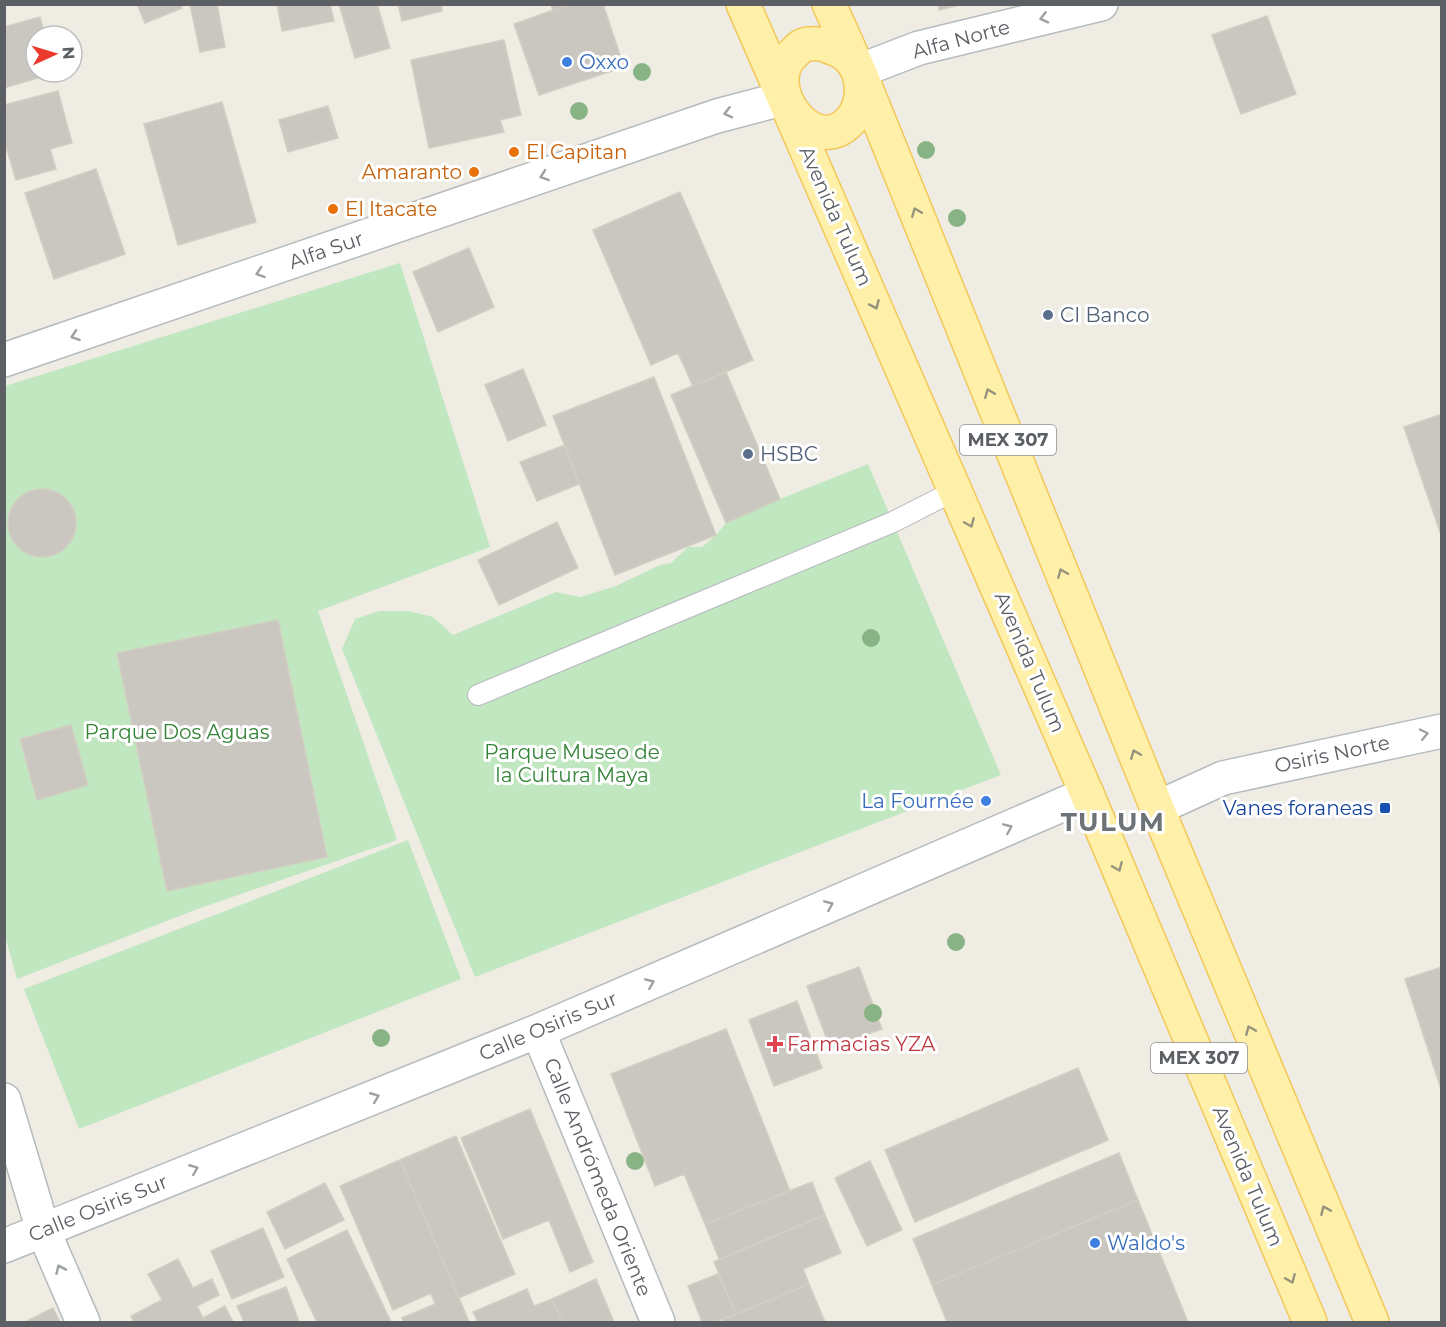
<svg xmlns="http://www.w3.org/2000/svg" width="1446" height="1327" viewBox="0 0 1446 1327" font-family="Montserrat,sans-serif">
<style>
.green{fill:#c0e7c0}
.building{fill:#cac7c1;stroke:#d3cec2;stroke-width:1.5}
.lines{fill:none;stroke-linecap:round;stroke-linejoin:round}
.service-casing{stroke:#b6babe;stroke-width:22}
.minor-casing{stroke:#b6babe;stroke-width:36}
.primary-casing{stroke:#f3c758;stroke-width:36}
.service{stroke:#fff;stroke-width:20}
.minor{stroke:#fff;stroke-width:33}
.primary{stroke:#fff0a9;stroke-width:33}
.tree{fill:#88b385}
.oneway{stroke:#9da0a3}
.oneway2{stroke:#95927d}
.shop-dot{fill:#3f7fe0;stroke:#fff;stroke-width:2}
.food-dot{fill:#e8710a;stroke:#fff;stroke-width:2}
.service-dot{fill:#5c6f8a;stroke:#fff;stroke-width:2}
.transit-dot{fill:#1a4fb4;stroke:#fff;stroke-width:2}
.health-dot{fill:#e0444e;stroke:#fff;stroke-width:2}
.labels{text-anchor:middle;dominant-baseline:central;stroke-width:6;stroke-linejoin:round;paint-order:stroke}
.shield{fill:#fff;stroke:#8d9093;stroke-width:1.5}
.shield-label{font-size:18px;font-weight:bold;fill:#5c6065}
.street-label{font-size:20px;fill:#5c6065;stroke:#fff}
.shop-label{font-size:20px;fill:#366cbe;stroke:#fff;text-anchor:start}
.food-label{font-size:20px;fill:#c56008;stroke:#fff;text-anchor:start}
.service-label{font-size:20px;fill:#4e5e75;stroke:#fff;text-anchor:start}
.park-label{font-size:20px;fill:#338437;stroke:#fff}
.transit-label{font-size:20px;fill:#164399;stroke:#fff;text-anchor:end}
.health-label{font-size:20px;fill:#be3a42;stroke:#fff;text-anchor:start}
.district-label{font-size:26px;font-weight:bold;letter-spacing:1.5px;fill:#6d7277;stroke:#fff}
</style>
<rect width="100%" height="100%" fill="#efece4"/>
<path class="green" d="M 400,263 L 490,547 L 318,611 L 397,840 L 195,910 L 17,979 L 5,936 L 5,386 Z
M 868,464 L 1001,775 L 475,977 L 342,649 L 355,619 L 379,611 L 409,611 L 433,617 L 453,635 L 556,592 L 580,597 L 616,586 L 660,565 L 671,563 L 688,547 L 702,547 L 716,535 L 726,523 L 780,499 Z
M 408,840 L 461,979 L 79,1129 L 24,989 Z"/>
<path class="building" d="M 137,4 L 180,4 L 182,8 L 145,23 Z
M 190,4 L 217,4 L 225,47 L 200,52 Z
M 277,4 L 330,4 L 334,21 L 282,31 Z
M 339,4 L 377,4 L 390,48 L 355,58 Z
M 398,4 L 441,4 L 442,11 L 402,21 Z
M 551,4 L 571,4 L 553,11 Z
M 571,4 L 603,4 L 624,67 L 539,95 L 514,24 Z
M 938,4 L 963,4 L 939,10 Z
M 1267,16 L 1296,94 L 1241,114 L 1212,35 Z
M 40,17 L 45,36 L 36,36 L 36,72 L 55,72 L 55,73 L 4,88 L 4,27 Z
M 504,40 L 521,115 L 500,120 L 504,132 L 429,148 L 411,60 Z
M 58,91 L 72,143 L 50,149 L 56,169 L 16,180 L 4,140 L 4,105 Z
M 222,102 L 256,222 L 178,245 L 144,124 Z
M 328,106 L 338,138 L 288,152 L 279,120 Z
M 96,169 L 125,254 L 54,279 L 25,193 Z
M 680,192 L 753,360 L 693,386 L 678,353 L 651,365 L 593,230 Z
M 469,248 L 494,307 L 438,332 L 413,272 Z
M 523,369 L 546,425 L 508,441 L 485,385 Z
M 726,372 L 780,499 L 726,523 L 671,395 Z
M 654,377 L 716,535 L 615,575 L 553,416 Z
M 1442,414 L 1442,538 L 1404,427 Z
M 565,445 L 579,484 L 537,501 L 520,462 Z
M8 523a34 34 0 1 1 68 0a34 34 0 1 1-68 0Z
M 557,522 L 578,568 L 499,605 L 478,560 Z
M 278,620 L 327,857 L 167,891 L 117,653 Z
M 71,725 L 88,785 L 37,800 L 20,739 Z
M 859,967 L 882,1029 L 830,1048 L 807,986 Z
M 1442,967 L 1442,1092 L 1405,979 Z
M 797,1001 L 822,1068 L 774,1086 L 749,1020 Z
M 726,1029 L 790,1191 L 705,1224 L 684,1174 L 655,1186 L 611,1074 Z
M 1078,1068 L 1108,1140 L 915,1222 L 885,1150 Z
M 530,1109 L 593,1262 L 570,1272 L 549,1220 L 503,1239 L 461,1138 Z
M 456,1136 L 515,1274 L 459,1298 L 400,1160 Z
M 1119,1153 L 1138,1200 L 932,1285 L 913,1239 Z
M 400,1160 L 459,1298 L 469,1322 L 404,1322 L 402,1318 L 435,1304 L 431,1293 L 393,1310 L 340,1186 Z
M 870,1161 L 902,1230 L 867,1246 L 835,1178 Z
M 812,1182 L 825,1215 L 719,1259 L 705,1224 Z
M 325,1183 L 344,1220 L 285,1249 L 267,1212 Z
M 1138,1200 L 1188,1322 L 947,1322 L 932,1285 Z
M 825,1215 L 841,1253 L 803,1269 L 809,1284 L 736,1314 L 714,1262 Z
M 263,1228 L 284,1277 L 232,1299 L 211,1251 Z
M 347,1230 L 391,1322 L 317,1322 L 287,1259 Z
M 178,1259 L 193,1288 L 212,1279 L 219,1295 L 197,1306 L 203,1318 L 225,1306 L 233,1322 L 134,1322 L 131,1316 L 162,1300 L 148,1274 Z
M 718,1274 L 736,1314 L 714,1322 L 702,1322 L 688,1286 Z
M 596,1279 L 614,1322 L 562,1322 L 552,1299 Z
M 809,1284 L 825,1322 L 723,1322 L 722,1320 Z
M 286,1287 L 299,1322 L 244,1322 L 237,1306 Z
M 527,1289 L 534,1306 L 552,1299 L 562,1322 L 478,1322 L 473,1312 Z
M 53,1308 L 60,1322 L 25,1322 Z"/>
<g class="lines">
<g class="service-casing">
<path id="service" d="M 478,695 L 893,522 L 956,490"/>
</g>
<g class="minor-casing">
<path id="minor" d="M 859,71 L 919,48 L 1101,4
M 4,360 L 717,116 L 785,98
M 1157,808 L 1223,778 L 1442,731
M 538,1031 L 658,1322
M 4,1100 L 43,1230 L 83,1322
M 4,1246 L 538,1031 L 1087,794"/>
</g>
<g class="primary-casing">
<path id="primary" d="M 743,4 L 1087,794 L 1310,1322
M 829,4 L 859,71 L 1157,808 L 1372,1322
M 822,44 C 830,47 841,50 847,56 C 866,73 866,106 848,123 C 811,158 759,85 793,54 C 796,51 800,46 804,45 C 809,43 817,44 822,44 Z"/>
</g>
<use href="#service" class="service"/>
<use href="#minor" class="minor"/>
<use href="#primary" class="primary"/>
</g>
<g class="tree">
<circle cx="642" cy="72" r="9"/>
<circle cx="579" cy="111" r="9"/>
<circle cx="926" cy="150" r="9"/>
<circle cx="957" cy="218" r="9"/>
<circle cx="871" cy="638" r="9"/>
<circle cx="956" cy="942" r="9"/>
<circle cx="873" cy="1013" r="9"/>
<circle cx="381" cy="1038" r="9"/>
<circle cx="635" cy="1161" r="9"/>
</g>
<defs><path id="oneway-chevron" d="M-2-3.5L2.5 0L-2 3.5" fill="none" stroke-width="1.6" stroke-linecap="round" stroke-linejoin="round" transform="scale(1.5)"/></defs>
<g class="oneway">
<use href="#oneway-chevron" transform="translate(1044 18) rotate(166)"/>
<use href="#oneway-chevron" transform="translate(728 113) rotate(166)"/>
<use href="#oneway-chevron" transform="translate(544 176) rotate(161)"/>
<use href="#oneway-chevron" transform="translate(260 273) rotate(161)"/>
<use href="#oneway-chevron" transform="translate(75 336) rotate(161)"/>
<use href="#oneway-chevron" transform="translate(1424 734) rotate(-12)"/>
<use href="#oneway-chevron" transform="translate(1008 828) rotate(-23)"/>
<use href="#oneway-chevron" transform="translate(829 905) rotate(-23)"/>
<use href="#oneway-chevron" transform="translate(650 983) rotate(-23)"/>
<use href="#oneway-chevron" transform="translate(375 1097) rotate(-22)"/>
<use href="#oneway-chevron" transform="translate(194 1169) rotate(-22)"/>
<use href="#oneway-chevron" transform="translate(60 1269) rotate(-114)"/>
</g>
<g class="oneway2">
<use href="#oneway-chevron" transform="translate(916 212) rotate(-112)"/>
<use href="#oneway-chevron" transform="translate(875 305) rotate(66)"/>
<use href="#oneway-chevron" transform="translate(989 393) rotate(-112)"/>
<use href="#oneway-chevron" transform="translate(970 523) rotate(67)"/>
<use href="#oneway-chevron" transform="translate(1062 573) rotate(-112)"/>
<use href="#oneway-chevron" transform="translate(1135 754) rotate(-112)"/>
<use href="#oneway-chevron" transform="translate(1118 867) rotate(67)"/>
<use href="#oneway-chevron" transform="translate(1250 1030) rotate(-113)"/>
<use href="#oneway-chevron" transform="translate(1325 1210) rotate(-113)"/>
<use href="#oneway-chevron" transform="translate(1291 1279) rotate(67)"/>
</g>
<g class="shop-dot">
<circle cx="567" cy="62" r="6"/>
<circle cx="986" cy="801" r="6"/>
<circle cx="1095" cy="1243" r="6"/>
</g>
<g class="food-dot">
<circle cx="514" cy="152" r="6"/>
<circle cx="474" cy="172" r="6"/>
<circle cx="333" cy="209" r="6"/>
</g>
<g class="service-dot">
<circle cx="1048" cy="315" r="6"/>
<circle cx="748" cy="454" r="6"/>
</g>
<rect class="transit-dot" x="1379" y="802" width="12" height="12" rx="3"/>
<path class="health-dot" d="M772 1035h6v6h6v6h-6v6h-6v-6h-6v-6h6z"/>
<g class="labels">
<g class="shield">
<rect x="960" y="425" width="96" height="30" rx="4.5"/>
<rect x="1151" y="1043" width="96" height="30" rx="4.5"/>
</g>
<g class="shield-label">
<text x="1008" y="440">MEX 307</text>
<text x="1199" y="1058">MEX 307</text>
</g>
<g class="street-label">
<text transform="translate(961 39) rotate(-15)">Alfa Norte</text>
<text transform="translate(836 216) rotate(66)">Avenida Tulum</text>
<text transform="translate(326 250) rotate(-19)">Alfa Sur</text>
<text transform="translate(1030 662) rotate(67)">Avenida Tulum</text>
<text transform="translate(1332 754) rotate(-12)">Osiris Norte</text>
<text transform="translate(548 1026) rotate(-23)">Calle Osiris Sur</text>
<text transform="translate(1248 1176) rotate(67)">Avenida Tulum</text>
<text transform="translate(598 1177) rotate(68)">Calle Andrómeda Oriente</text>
<text transform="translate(98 1208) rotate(-22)">Calle Osiris Sur</text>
</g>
<g class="shop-label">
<text x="579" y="62">Oxxo</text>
<text x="974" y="801" text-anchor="end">La Fournée</text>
<text x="1107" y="1243">Waldo's</text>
</g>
<g class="food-label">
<text x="526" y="152">El Capitan</text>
<text x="462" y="172" text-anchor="end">Amaranto</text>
<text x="345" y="209">El Itacate</text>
</g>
<g class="service-label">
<text x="1060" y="315">CI Banco</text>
<text x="760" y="454">HSBC</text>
</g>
<g class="park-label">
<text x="177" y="732">Parque Dos Aguas</text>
<text x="572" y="752">Parque Museo de<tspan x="572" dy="23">la Cultura Maya</tspan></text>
</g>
<g class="transit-label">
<text x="1373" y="808">Vanes foraneas</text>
</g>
<g class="health-label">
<text x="787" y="1044">Farmacias YZA</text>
</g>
<g class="district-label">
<text x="1113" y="822">TULUM</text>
</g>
</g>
<rect width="1446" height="1327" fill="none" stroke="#5c6065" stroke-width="12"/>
<g transform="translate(54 54) rotate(86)"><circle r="28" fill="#ffffff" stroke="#bebfc1" stroke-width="1.5"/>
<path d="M0-4.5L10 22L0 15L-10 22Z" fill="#eb3a2d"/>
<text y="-9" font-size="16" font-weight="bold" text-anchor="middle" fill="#5c6065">N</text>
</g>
</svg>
